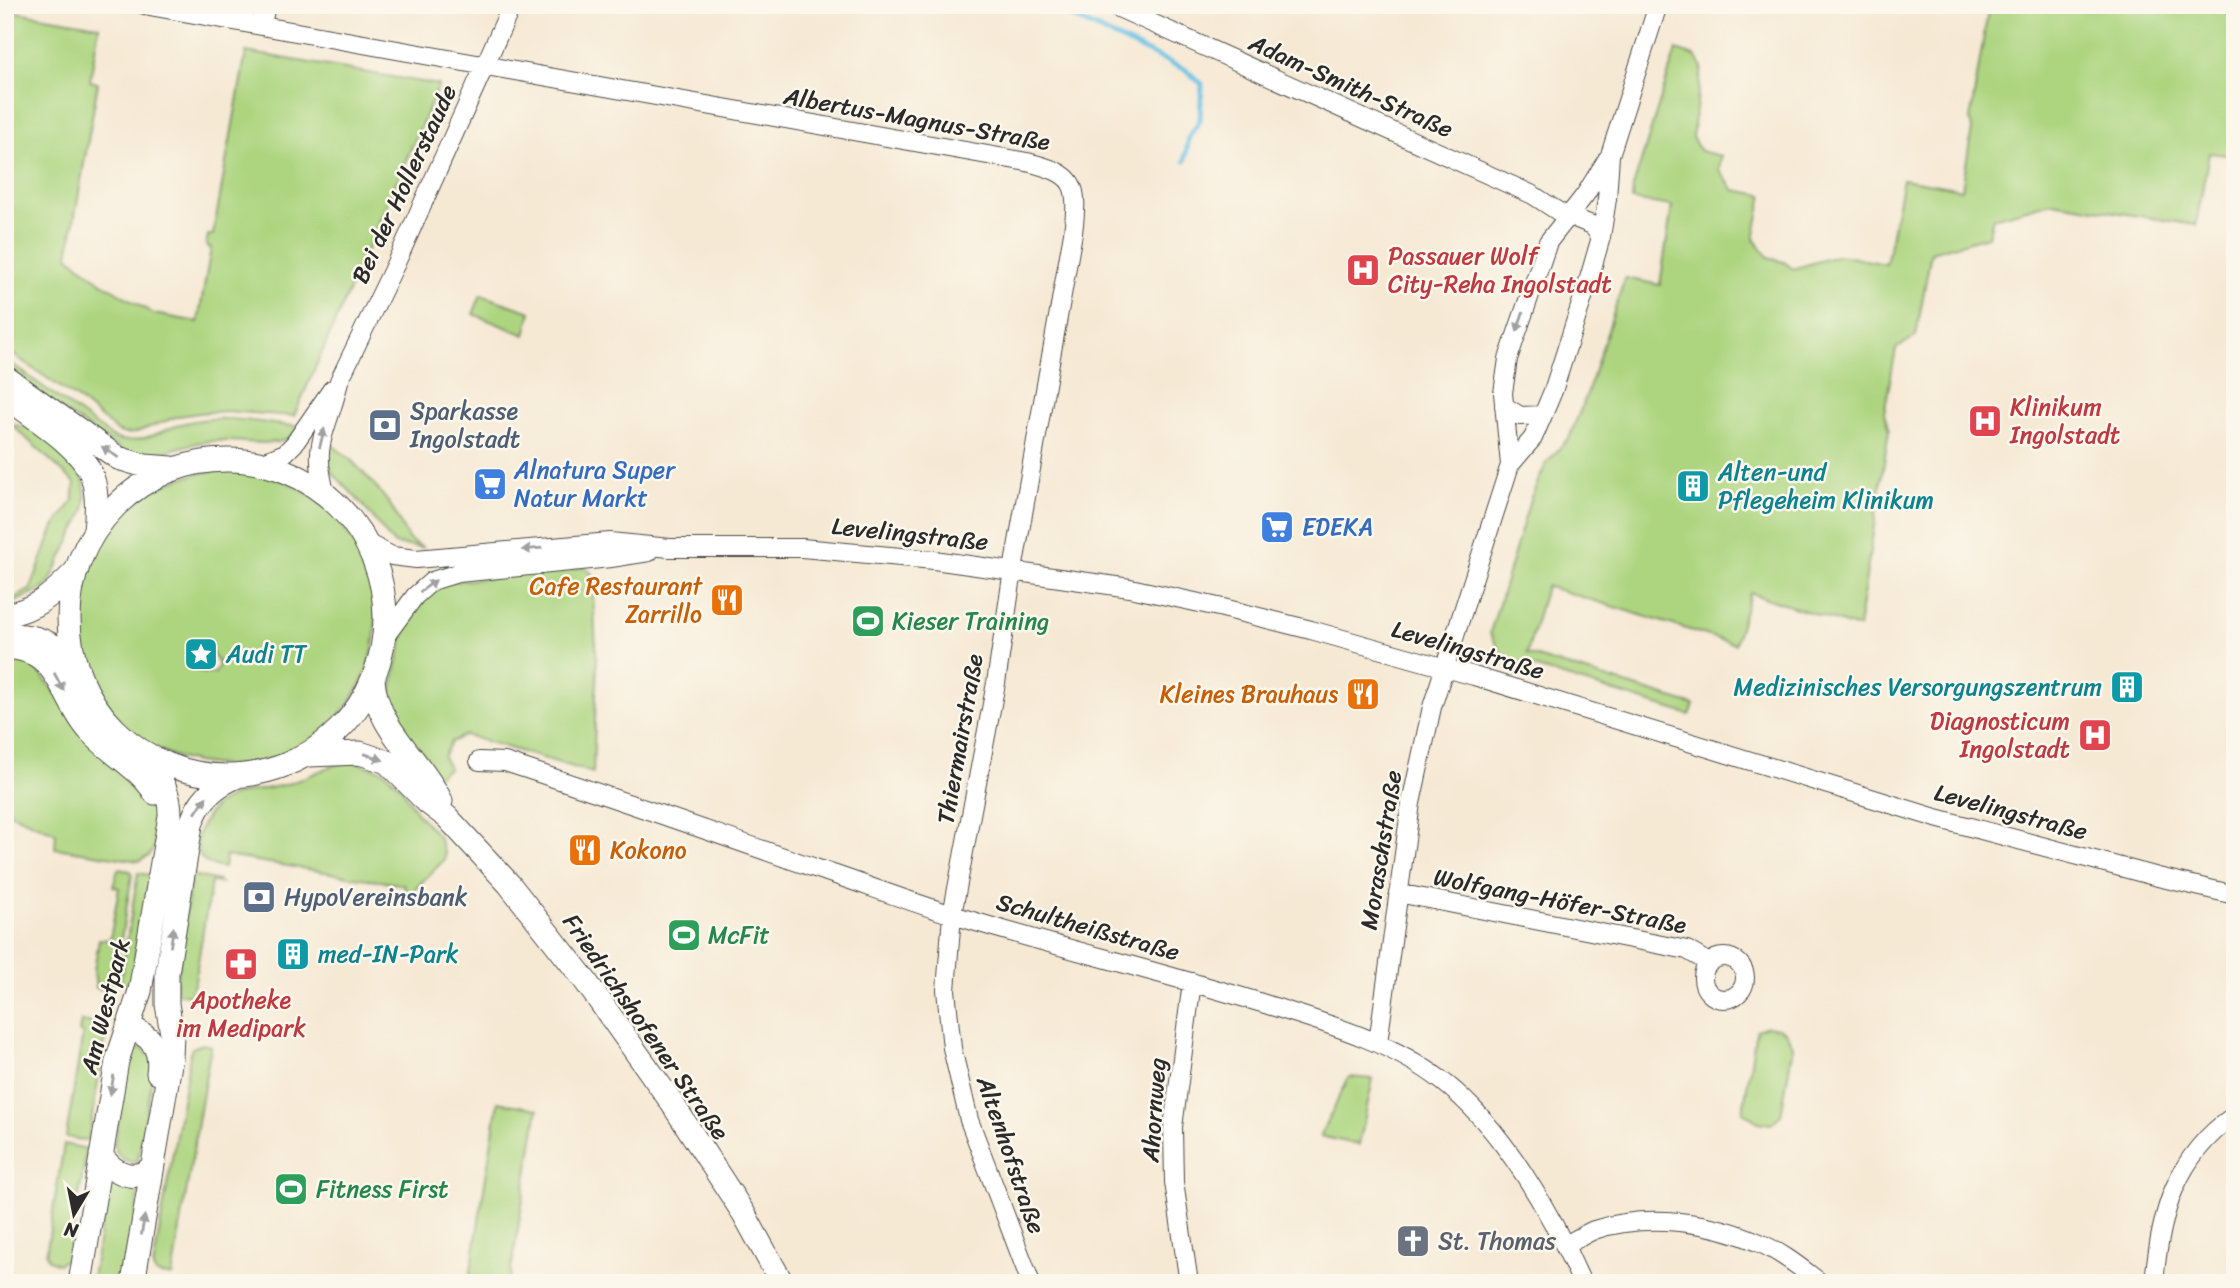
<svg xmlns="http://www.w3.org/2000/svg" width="2240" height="1288" viewBox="0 0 2240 1288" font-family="Sriracha,sans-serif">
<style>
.green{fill:#add580;stroke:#6c8056;stroke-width:2;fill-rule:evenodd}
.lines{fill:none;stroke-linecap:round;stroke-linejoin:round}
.stream{stroke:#65c0e3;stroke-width:5}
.minor-casing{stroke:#494844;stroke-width:20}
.major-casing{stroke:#494844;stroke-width:25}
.minor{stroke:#fff;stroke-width:18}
.major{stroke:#fff;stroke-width:23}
.oneway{fill:#a0a0a0}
.labels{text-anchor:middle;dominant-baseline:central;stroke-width:5;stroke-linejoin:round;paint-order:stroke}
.street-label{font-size:24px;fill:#2b2b2b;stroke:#fbf7ec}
.health-label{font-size:24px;fill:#be3a42;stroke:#fbf7ec;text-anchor:start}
.service-label{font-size:24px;fill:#4e5e75;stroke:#fbf7ec;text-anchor:start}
.shop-label{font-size:24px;fill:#366cbe;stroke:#fbf7ec;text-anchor:start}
.culture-label{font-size:24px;fill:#0d838f;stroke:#fbf7ec;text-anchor:start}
.food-label{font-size:24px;fill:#c56008;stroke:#fbf7ec;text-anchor:end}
.leisure-label{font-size:24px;fill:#27864d;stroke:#fbf7ec;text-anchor:start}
.worship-label{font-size:24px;fill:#5b616d;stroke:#fbf7ec;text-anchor:start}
</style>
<rect width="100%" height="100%" fill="#fbf7ec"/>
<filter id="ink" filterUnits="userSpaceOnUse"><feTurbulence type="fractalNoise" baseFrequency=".0143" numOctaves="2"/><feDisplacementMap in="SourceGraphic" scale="14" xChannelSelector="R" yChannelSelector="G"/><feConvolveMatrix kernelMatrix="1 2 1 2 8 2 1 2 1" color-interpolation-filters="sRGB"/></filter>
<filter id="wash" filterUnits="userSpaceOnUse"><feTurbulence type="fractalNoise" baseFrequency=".00686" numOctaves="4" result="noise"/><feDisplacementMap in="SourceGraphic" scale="28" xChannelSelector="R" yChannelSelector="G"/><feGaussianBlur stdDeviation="1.57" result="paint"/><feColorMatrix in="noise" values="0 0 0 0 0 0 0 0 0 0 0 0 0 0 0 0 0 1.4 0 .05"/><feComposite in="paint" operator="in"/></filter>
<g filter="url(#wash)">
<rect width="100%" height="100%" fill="#f6e9d4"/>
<path class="green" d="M 1989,5 L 2235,5 L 2235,156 L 2209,153 L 2196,225 L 2052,202 L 1993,218 L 1988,236 L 1931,252 L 1916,336 L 1896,349 L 1884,413 L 1889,431 L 1858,628 L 1750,593 L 1735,644 L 1546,586 L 1527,654 L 1694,705 L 1690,715 L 1504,658 L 1490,633 L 1531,497 L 1546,464 L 1570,436 L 1588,391 L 1625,278 L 1660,285 L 1672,206 L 1632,200 L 1633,187 L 1676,50 L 1695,56 L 1702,67 L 1692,137 L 1700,151 L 1721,156 L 1719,170 L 1734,190 L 1763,195 L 1754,239 L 1769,258 L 1784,262 L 1793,269 L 1839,255 L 1886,264 L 1903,179 L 1962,189 L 1972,129 L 1970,120 Z
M 5,10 L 99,26 L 90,81 L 98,83 L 68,256 L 99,281 L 154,314 L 198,322 L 211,248 L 206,246 L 208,235 L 213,235 L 246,52 L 439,85 L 294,416 L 225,411 L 199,413 L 179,416 L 134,433 L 125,434 L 117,431 L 79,400 L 5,349 Z
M 481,295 L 531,312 L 525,335 L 473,314 Z
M 5,359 L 112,437 C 134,449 163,429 185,423 C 213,416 240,419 267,423 C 278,425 289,425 300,427 C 294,435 288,440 278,442 C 256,445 233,439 211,441 C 183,443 158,458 130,456 L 5,371 Z
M 12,425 C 32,424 71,455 80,473 C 86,484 86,500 84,512 L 50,581 L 44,588 L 5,607 L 5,599 L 12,599 L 30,590 L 54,527 L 73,501 L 75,483 Z
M 327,441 L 350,459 L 373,483 L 391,506 L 409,540 L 424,548 L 395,544 L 389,538 L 361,503 L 330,470 L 327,461 Z
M 232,469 C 258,473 285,478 307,493 C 379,541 401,647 340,714 C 313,745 275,764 234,765 C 42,771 16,482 232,469 ZM 199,645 C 209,648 215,654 219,665 L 215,673 C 200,676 183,665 188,649 Z
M 585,567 L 592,574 L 597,668 L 593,773 L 465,735 L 451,742 L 443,757 L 449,768 L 436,776 L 398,727 L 390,706 L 392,687 L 405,627 L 415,605 L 441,583 Z
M 5,653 L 31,662 L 108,759 L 151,802 L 156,824 L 154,848 L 149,856 L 139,861 L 55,848 L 56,833 L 5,811 Z
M 351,761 L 384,771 L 401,787 L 416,812 L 438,836 L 445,854 L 444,860 L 408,896 L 403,897 L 405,885 L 226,856 L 224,868 C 211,866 198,862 197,846 C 196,837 200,829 204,821 C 222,787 258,794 290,783 C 311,776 328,765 351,761 Z
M 118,869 L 130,871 L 132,875 L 112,991 L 96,988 L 94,971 L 99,939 L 110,940 L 119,888 L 113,886 Z
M 138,873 L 150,875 L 130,985 L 120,982 Z
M 191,875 L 219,881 L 221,883 L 211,882 L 195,980 L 190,995 L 175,993 Z
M 81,1021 L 104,1025 L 107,1029 L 88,1141 L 66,1137 L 83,1033 L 79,1032 Z
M 1767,1026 L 1778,1028 L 1786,1033 L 1793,1046 L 1781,1115 L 1771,1124 L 1758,1122 L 1743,1112 L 1756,1030 Z
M 202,1044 L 211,1046 L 210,1051 L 172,1276 L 159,1275 L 154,1271 L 153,1267 L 190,1055 L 192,1048 Z
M 137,1048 L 144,1049 L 155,1063 L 138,1160 C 126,1165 117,1156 114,1145 L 129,1058 L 132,1051 Z
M 1349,1077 L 1373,1079 L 1359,1145 L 1320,1136 Z
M 498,1102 L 538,1109 L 509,1283 L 469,1283 Z
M 64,1144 L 87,1149 L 68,1258 L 58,1264 L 49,1260 L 46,1254 Z
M 109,1180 L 123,1189 L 140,1187 L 125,1283 L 91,1283 Z"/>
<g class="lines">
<path class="stream" d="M 1047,5 L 1186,70 L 1202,84 L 1200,120 L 1189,137 L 1185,161"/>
</g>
</g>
<g filter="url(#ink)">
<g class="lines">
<g class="minor-casing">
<path id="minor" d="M 144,5 L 1027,162 C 1076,174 1079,183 1073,233 L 1013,570 L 996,683 L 952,915 L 946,990 L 952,1048 L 969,1120 L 1031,1283
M 1112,5 L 1533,195 L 1559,212 L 1592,225 L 1601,237
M 262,25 L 266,5
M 1504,406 L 1520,416 L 1543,415
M 261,463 L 285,453 L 294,444 L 332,389
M 1510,465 L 1503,393 L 1508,359 L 1548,242 L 1585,195 L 1608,158
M 326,495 C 310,440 329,431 339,381 L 396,263 L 512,5
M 367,543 L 392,556 L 416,559 L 610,542 L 670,548 L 802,548 L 934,560 L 1130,588 L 1223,608 L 1311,630 L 1474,676 L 1936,818 L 2158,877 L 2235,895
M 384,638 L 415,596 L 432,581 L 458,573 L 611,558 L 649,552
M 479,761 L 505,762 C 610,796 713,833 818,869 C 863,884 908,901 953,915 C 1056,947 1162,972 1265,1004 C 1325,1023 1390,1041 1441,1080 C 1502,1126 1552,1214 1582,1283
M 1398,893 L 1687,950 L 1709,963
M1703 978a21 21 0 1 1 42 0a21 21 0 1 1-42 0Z
M 1378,1043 L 1411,803 L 1432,707 L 1510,465 L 1533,438 L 1543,415 L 1553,391 L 1588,282 L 1601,237 L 1607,199 L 1610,155 L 1658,5
M 1566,1245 C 1575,1240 1585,1234 1594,1230 C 1647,1213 1712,1221 1762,1244 C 1784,1254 1802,1269 1821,1283
M 1189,1283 L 1174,1182 L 1173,1127 L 1192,982
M 2154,1283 C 2160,1214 2175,1156 2235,1115"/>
</g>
<g class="major-casing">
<path id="major" d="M 5,377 L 118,458 L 145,466 L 172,468
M 5,396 C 31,416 81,446 92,476 C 98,493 97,512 95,530
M69 618a158 158 0 1 1 316 0a158 158 0 1 1-316 0Z
M 5,615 C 37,610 55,592 77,570
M 13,635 C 39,636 61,645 76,668
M 5,647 C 20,648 34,651 45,662 C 63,679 71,710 89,730 C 109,753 139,767 155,793
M 373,680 C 377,730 420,758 441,801
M 309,755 L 360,753 L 387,762 L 427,802 L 447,817 L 509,884 L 584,979 L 668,1097 L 744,1214 L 782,1283
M 128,1026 C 150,1036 162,1046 158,1073
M 101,1155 C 112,1172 134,1184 152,1167
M 80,1283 L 117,1061 L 140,991 L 170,816 C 171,791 157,773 143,755
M 133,1283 L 171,1058 L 172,1034 L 167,1004 L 167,973 L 191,825 C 198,800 215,785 238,776"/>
</g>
<use href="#minor" class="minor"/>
<use href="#major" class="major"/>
</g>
<defs><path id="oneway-solid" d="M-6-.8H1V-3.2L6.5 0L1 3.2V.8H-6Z" transform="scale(1.75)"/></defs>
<g class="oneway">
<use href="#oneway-solid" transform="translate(1520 322) rotate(108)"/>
<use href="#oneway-solid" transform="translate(322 438) rotate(-76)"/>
<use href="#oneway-solid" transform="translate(110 452) rotate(-146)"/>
<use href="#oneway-solid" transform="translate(532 549) rotate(175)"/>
<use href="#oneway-solid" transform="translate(428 586) rotate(-36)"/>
<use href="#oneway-solid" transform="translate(59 682) rotate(62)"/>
<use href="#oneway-solid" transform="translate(374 757) rotate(19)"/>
<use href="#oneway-solid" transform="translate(201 805) rotate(-56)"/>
<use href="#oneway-solid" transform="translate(172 937) rotate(-81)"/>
<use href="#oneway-solid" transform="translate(112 1085) rotate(100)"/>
<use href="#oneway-solid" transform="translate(143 1225) rotate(-81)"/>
</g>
</g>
<defs>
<g id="hospital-square" transform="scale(1.75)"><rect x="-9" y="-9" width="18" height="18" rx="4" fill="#e0444e" stroke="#fbf7ec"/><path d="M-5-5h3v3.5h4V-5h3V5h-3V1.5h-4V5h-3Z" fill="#fff"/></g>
<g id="bank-square" transform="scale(1.75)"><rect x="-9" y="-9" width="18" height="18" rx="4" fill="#5c6f8a" stroke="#fbf7ec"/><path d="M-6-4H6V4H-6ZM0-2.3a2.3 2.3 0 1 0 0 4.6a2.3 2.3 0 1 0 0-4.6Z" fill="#fff"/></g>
<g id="supermarket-square" transform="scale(1.75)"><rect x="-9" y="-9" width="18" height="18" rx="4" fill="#3f7fe0" stroke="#fbf7ec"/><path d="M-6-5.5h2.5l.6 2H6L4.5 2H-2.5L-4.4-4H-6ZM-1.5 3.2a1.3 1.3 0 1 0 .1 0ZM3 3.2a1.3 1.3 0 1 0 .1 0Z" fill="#fff"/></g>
<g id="building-square" transform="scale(1.75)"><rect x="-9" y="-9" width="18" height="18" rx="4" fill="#0f9aa8" stroke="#fbf7ec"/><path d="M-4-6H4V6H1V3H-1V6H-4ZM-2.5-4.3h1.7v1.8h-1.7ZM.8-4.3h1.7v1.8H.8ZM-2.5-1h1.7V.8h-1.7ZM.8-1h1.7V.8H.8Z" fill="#fff"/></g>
<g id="restaurant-square" transform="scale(1.75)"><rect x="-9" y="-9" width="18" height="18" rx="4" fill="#e8710a" stroke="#fbf7ec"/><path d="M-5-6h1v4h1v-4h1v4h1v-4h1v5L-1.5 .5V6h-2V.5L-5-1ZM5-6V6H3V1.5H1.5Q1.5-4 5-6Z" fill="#fff"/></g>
<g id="stadium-square" transform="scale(1.75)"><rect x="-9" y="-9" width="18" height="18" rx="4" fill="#2e9e5b" stroke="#fbf7ec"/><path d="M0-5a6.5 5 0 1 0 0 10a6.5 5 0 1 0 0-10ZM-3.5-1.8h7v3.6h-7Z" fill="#fff"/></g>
<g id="sight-square" transform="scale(1.75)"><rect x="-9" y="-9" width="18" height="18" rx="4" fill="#0f9aa8" stroke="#fbf7ec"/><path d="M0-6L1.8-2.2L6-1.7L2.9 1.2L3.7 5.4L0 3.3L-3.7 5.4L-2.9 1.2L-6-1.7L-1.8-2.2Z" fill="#fff"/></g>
<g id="pharmacy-square" transform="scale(1.75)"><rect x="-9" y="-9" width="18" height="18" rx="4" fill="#e0444e" stroke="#fbf7ec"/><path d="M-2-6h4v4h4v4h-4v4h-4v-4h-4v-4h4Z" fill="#fff"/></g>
<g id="church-square" transform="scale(1.75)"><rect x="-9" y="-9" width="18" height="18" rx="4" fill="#6b7280" stroke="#fbf7ec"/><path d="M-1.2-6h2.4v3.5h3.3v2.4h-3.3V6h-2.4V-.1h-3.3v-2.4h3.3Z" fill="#fff"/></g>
</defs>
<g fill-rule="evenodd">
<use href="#hospital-square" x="1363" y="270"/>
<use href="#hospital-square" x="1985" y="421"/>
<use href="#bank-square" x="385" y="425"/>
<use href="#supermarket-square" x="490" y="484"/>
<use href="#building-square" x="1693" y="486"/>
<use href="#supermarket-square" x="1277" y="527"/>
<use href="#restaurant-square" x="727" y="600"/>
<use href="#stadium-square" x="868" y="621"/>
<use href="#sight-square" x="201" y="654"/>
<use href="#building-square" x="2127" y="687"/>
<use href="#restaurant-square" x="1363" y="694"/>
<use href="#hospital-square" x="2095" y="735"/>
<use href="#restaurant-square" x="585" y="850"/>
<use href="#bank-square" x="259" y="897"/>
<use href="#stadium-square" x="684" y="935"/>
<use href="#building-square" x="293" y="954"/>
<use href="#pharmacy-square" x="241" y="964"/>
<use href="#stadium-square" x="291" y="1189"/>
<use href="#church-square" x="1413" y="1241"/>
</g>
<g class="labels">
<g class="street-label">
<text transform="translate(1351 86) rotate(24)">Adam-Smith-Straße</text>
<text transform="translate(917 119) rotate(10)">Albertus-Magnus-Straße</text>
<text transform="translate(404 184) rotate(-65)">Bei der Hollerstaude</text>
<text transform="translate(910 534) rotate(6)">Levelingstraße</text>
<text transform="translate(1468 650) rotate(16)">Levelingstraße</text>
<text transform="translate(960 739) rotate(-80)">Thiermairstraße</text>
<text transform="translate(2011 812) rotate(15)">Levelingstraße</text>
<text transform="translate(1381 850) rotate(-81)">Moraschstraße</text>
<text transform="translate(1560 901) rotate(11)">Wolfgang-Höfer-Straße</text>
<text transform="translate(1088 927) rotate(16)">Schultheißstraße</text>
<text transform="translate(105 1006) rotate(-76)">Am Westpark</text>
<text transform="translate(646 1027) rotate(55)">Friedrichshofener Straße</text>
<text transform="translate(1154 1110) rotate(-86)">Ahornweg</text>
<text transform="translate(1011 1155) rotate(71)">Altenhofstraße</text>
</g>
<g class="health-label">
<text x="1388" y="256">Passauer Wolf<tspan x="1388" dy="28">City-Reha Ingolstadt</tspan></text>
<text x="2010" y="407">Klinikum<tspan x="2010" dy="28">Ingolstadt</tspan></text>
<text x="2070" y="721" text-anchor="end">Diagnosticum<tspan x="2070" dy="28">Ingolstadt</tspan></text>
<text x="241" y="1000" text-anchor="middle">Apotheke<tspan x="241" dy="28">im Medipark</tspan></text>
</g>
<g class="service-label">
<text x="410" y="411">Sparkasse<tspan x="410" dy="28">Ingolstadt</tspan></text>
<text x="284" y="897">HypoVereinsbank</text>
</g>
<g class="shop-label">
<text x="514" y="470">Alnatura Super<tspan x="514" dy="28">Natur Markt</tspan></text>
<text x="1302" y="527">EDEKA</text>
</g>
<g class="culture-label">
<text x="1718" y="472">Alten-und<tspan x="1718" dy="28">Pflegeheim Klinikum</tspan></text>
<text x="226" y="654">Audi TT</text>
<text x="2102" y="687" text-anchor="end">Medizinisches Versorgungszentrum</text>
<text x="318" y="954">med-IN-Park</text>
</g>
<g class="food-label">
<text x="702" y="586">Cafe Restaurant<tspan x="702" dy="28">Zarrillo</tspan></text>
<text x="1338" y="694">Kleines Brauhaus</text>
<text x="610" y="850" text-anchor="start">Kokono</text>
</g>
<g class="leisure-label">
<text x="892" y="621">Kieser Training</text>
<text x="708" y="935">McFit</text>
<text x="316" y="1189">Fitness First</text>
</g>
<g class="worship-label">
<text x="1438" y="1241">St. Thomas</text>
</g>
</g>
<rect width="2240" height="1288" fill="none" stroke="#fbf7ec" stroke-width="28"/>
<g transform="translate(74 1214) rotate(190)" stroke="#fbf7ec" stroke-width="5" paint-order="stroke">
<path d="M0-5L12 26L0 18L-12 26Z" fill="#2b2b2b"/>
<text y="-10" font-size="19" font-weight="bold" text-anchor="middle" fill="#2b2b2b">N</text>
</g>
</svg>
